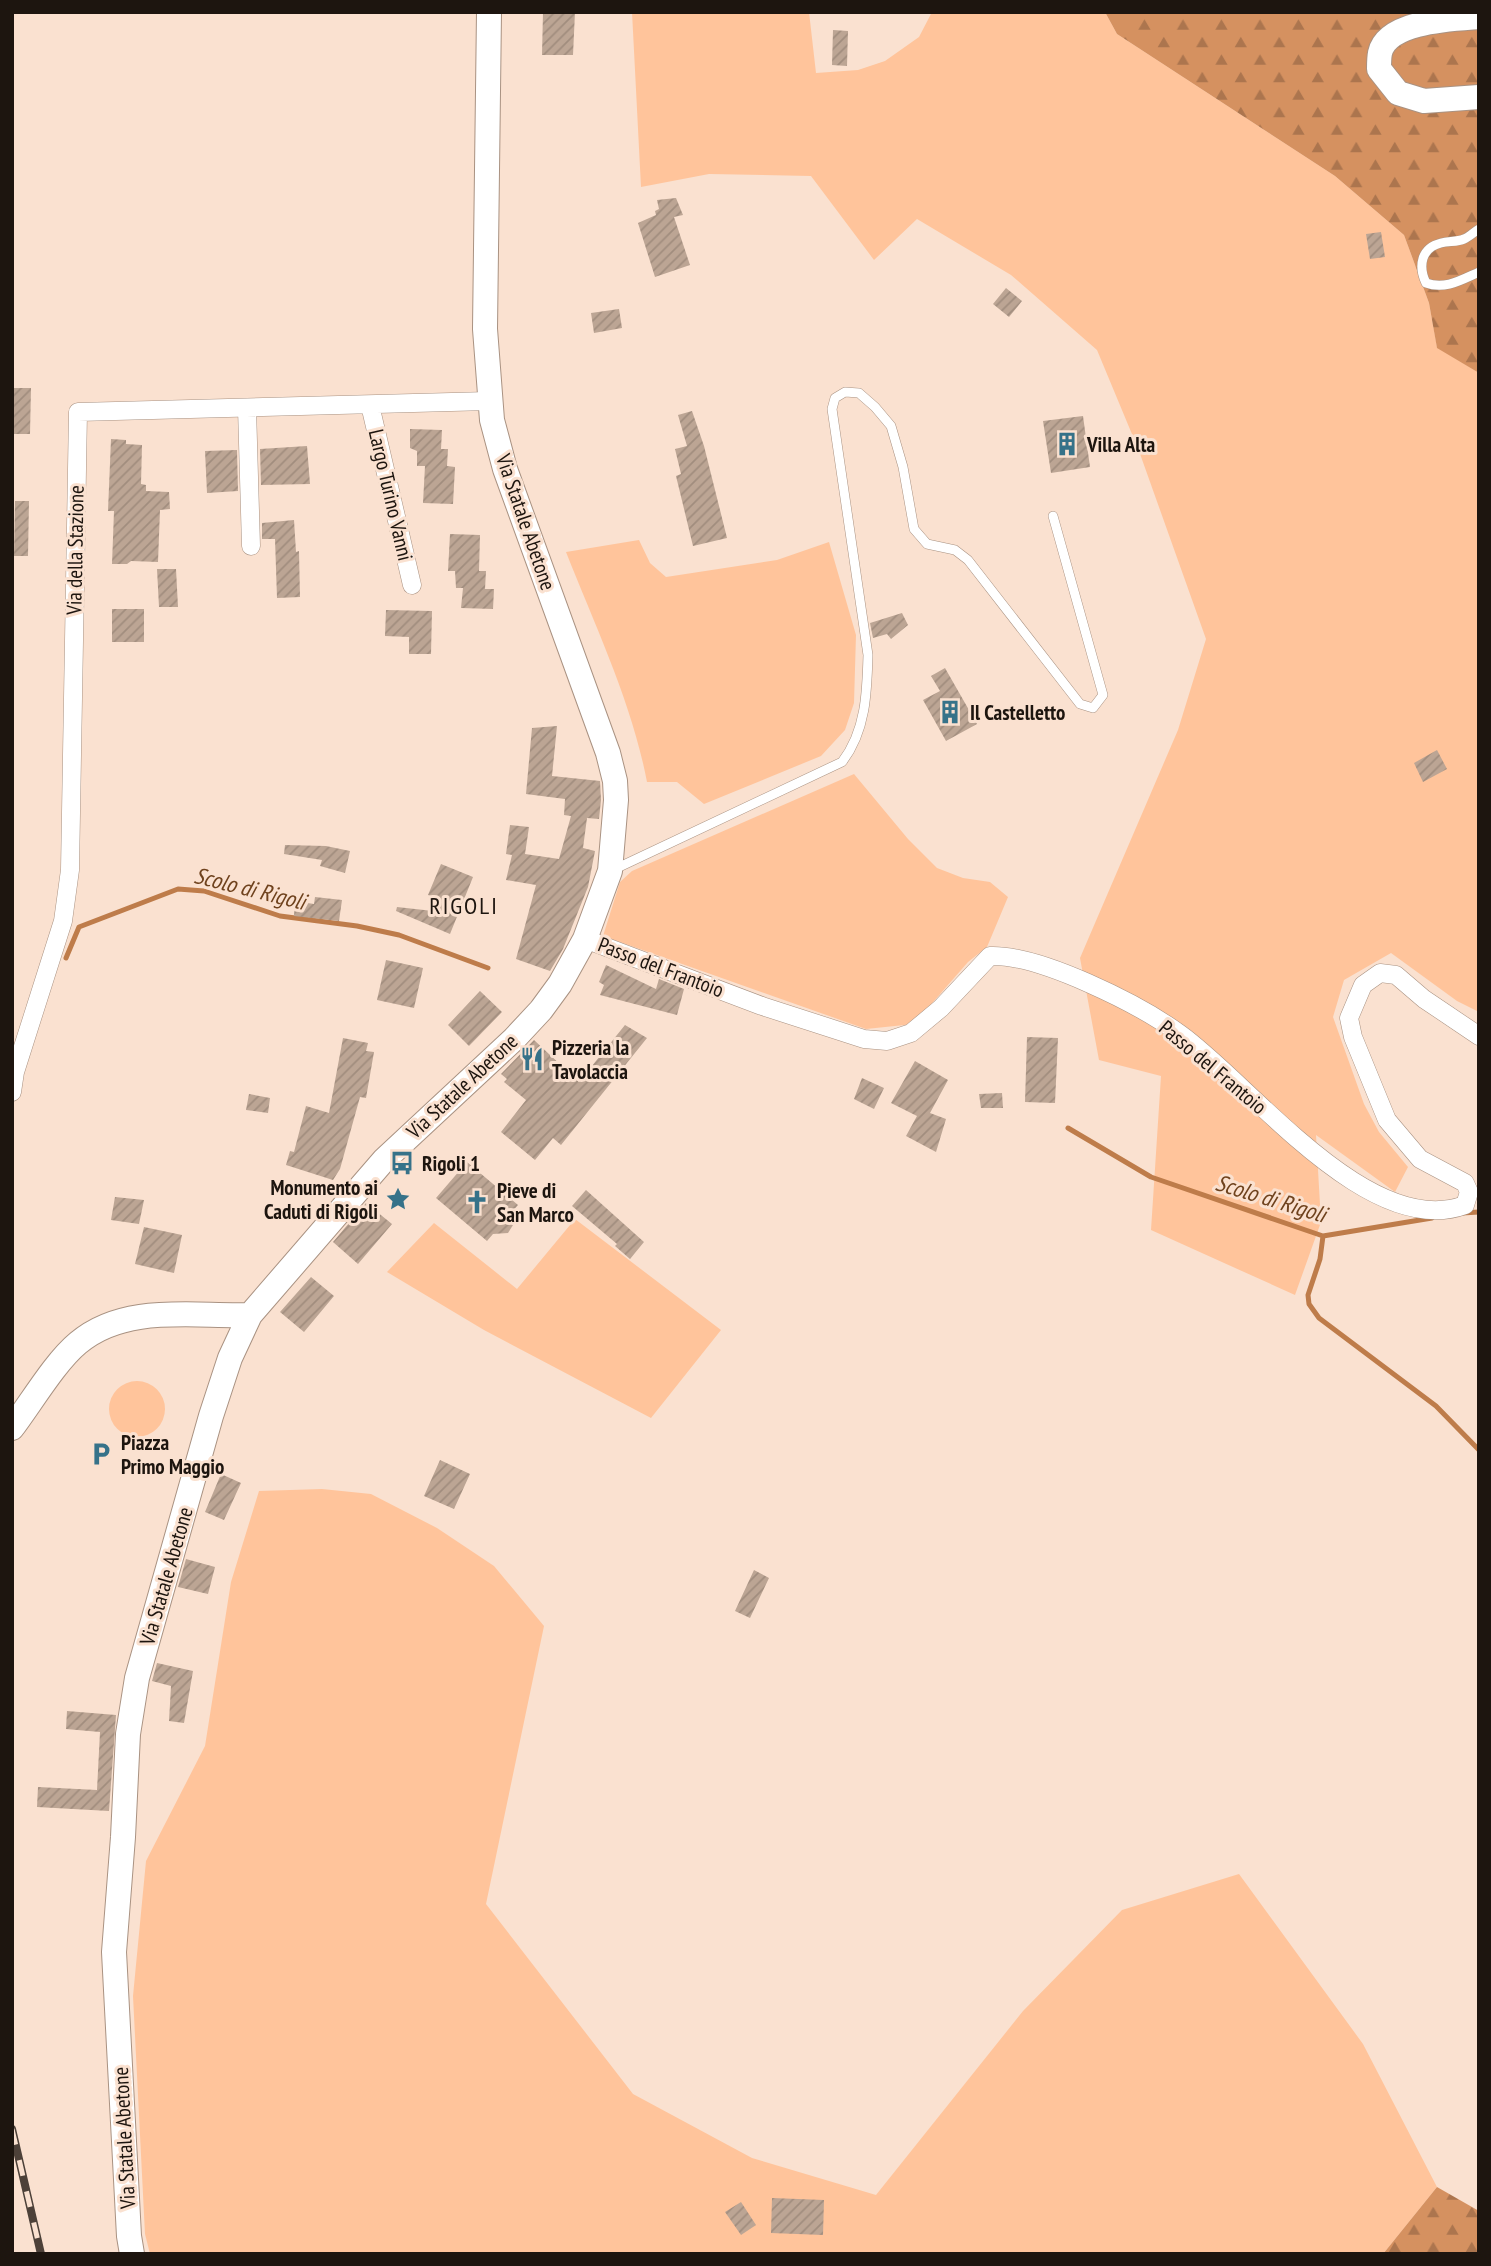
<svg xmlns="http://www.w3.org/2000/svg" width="1491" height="2266" viewBox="0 0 1491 2266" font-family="'PT Sans Narrow',sans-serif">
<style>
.green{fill:#ffc49b}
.forest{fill:url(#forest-firs)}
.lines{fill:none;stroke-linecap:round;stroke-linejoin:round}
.stream{stroke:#be7c4a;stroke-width:5}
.building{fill:url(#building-hatch)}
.lane-casing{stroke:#a99282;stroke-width:10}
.street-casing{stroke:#a99282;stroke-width:19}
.secondary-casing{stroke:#a99282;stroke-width:26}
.lane{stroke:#fff;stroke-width:9}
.street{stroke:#fff;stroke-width:18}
.secondary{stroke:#fff;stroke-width:24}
.rail-casing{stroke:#4d4139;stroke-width:8}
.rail{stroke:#fae1d0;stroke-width:5;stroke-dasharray:16;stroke-linecap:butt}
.labels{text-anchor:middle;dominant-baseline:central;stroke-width:6;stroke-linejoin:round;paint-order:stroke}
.poi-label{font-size:21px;font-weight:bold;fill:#1d150f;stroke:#fae1d0;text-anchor:start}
.street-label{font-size:21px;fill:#1d150f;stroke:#fae1d0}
.water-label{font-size:23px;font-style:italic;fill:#6f421d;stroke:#fae1d0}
.quarter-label{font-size:24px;letter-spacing:2px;fill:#1d150f;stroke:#fae1d0}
</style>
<defs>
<pattern id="forest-firs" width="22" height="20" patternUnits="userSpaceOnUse" patternTransform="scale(1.75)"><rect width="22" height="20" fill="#d59160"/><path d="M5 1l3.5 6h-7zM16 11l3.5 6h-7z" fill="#ac754e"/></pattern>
<pattern id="building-hatch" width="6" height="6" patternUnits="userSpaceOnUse" patternTransform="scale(1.75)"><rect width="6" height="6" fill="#bca594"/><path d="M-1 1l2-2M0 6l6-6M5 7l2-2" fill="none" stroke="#a18d7e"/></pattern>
</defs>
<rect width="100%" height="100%" fill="#fae1d0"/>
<path class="green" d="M 632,12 L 809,12 L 816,73 L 858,70 L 885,61 L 919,37 L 932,12 L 1105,12 L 1117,34 L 1335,176 L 1404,235 L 1429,303 L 1437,347 L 1479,373 L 1479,1012 L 1457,1001 L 1391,953 L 1344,980 L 1333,1017 L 1364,1104 L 1379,1132 L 1408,1167 L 1395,1192 L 1316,1135 L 1321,1222 L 1295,1295 L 1151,1230 L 1161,1076 L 1099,1060 L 1080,958 L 1178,730 L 1206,639 L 1139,451 L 1097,350 L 1011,275 L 917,219 L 874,260 L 811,176 L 709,174 L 641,187 Z
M 639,540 L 650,563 L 666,577 L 777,560 L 829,542 L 856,635 L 854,703 L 845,730 L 821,756 L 704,804 L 677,782 L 647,782 C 632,703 596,628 566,552 Z
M 854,774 L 908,839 L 937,868 L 963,878 L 990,882 L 1008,897 L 987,947 L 968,962 L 914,1024 L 866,1029 L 603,936 L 620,882 L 632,871 Z
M 575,1219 L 721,1330 L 651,1418 L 484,1330 L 387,1272 L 434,1223 L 517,1289 Z
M109 1409a28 28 0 1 1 56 0a28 28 0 1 1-56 0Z
M 322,1489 L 371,1494 L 437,1528 L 494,1566 L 544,1626 L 486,1904 L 633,2094 L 752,2158 L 876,2195 L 1023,2011 L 1122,1910 L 1239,1874 L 1363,2044 L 1437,2187 L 1383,2254 L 150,2254 L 145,2234 L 133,1996 L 146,1861 L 205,1746 L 231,1582 L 259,1491 Z"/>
<path class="forest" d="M 1105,12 L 1479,12 L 1479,373 L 1437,348 L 1429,303 L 1404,235 L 1335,176 L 1117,34 Z
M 1437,2187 L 1479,2211 L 1479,2254 L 1383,2254 Z"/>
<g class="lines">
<path class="stream" d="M 66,958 L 79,927 L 178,889 L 204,891 L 280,916 L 357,926 L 399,935 L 488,968
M 1068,1128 L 1151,1177 L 1323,1236 L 1432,1218
M 1462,1213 L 1479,1212
M 1323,1236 L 1320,1259 L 1308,1295 L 1309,1304 L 1319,1318 L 1436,1406 L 1479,1450"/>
</g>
<path class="building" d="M 543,12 L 575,12 L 573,55 L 542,55 Z
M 833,30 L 848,31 L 847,66 L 832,65 Z
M 676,198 L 683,215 L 674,217 L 690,265 L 655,277 L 638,223 L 656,215 L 655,211 L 659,209 L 657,200 Z
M 1381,232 L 1385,257 L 1370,259 L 1366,234 Z
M 1006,288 L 1022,301 L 1009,317 L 993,304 Z
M 619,309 L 622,328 L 594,333 L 591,313 Z
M 12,388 L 31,388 L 30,434 L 12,434 Z
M 692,411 L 704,446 L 727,538 L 693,546 L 676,476 L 681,474 L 675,449 L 687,446 L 678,415 Z
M 1083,416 L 1090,467 L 1051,473 L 1043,421 Z
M 410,429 L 442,430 L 441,449 L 448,449 L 447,466 L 455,467 L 453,504 L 423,503 L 425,466 L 417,466 L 417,451 L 410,448 Z
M 111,439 L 126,440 L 126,444 L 142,445 L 141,484 L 146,485 L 146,491 L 169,492 L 170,509 L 160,510 L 158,562 L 131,561 L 127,564 L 112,564 L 114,511 L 108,511 Z
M 307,446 L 310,484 L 261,485 L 260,449 Z
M 237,450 L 238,491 L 207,493 L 205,451 Z
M 15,501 L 29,501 L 28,556 L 14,556 Z
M 294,520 L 296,552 L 299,551 L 300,597 L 277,598 L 275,539 L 262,539 L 262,523 Z
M 450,534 L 480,535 L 479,571 L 486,571 L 485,589 L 494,589 L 493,609 L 461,608 L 463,588 L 456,588 L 455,571 L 448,571 Z
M 157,569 L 176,569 L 178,607 L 159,607 Z
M 112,609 L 144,609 L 144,642 L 112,642 Z
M 386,610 L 432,611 L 431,654 L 409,654 L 409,637 L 385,636 Z
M 902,613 L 908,625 L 891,639 L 887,634 L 873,638 L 870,623 Z
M 945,668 L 977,724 L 946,741 L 923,700 L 940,691 L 931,676 Z
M 557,726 L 552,776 L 600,781 L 601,800 L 599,819 L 587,818 L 583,848 L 595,851 L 588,887 L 563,949 L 550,971 L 516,959 L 536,885 L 506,880 L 512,855 L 506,854 L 510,825 L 529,827 L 525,854 L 559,859 L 571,816 L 564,815 L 565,799 L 526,794 L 532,728 Z
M 1437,750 L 1447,769 L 1423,782 L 1414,763 Z
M 285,845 L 326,846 L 350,851 L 345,873 L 320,866 L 322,860 L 284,854 Z
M 441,864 L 473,877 L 450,934 L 396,911 L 397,907 L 433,911 L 435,897 L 428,895 Z
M 315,897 L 342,900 L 339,921 L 294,916 L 295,901 L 314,904 Z
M 386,960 L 423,968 L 414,1008 L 377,1000 Z
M 606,965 L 656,989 L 659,979 L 684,989 L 677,1015 L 600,995 L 604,985 L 599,982 Z
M 480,991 L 502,1012 L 469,1046 L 448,1025 Z
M 625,1025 L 647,1038 L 561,1145 L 553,1138 L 535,1160 L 501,1132 L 526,1100 L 504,1082 L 507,1079 L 501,1074 L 534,1040 L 579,1082 Z
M 1027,1037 L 1058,1038 L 1055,1103 L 1025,1102 Z
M 343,1038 L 368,1043 L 366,1051 L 374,1052 L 366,1098 L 360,1097 L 340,1169 L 333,1180 L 286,1165 L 290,1151 L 294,1152 L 306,1106 L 329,1113 Z
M 915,1061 L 948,1080 L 930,1113 L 946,1119 L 936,1152 L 906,1136 L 917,1116 L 891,1103 Z
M 862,1078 L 884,1088 L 874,1109 L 854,1099 Z
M 1002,1093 L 1003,1108 L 981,1108 L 979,1094 Z
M 249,1094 L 270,1098 L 268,1113 L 246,1110 Z
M 467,1162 L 518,1205 L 511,1213 L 513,1225 L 508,1233 L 493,1234 L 487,1241 L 436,1198 Z
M 586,1190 L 644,1242 L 630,1259 L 615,1246 L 617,1244 L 572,1206 Z
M 115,1197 L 144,1200 L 139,1224 L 111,1220 Z
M 366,1203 L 392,1224 L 358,1264 L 333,1242 Z
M 144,1227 L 182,1235 L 174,1273 L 135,1264 Z
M 311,1277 L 334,1296 L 304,1332 L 280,1312 Z
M 440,1460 L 470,1474 L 454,1509 L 424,1496 Z
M 221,1474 L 241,1483 L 224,1520 L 205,1512 Z
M 186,1559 L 215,1567 L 208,1594 L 178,1587 Z
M 754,1570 L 769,1578 L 750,1618 L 735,1611 Z
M 157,1663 L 193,1671 L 184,1723 L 169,1721 L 171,1686 L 152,1681 Z
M 67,1711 L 116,1715 L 109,1811 L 37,1807 L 38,1787 L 97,1790 L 100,1732 L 66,1729 Z
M 772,2198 L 824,2200 L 823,2235 L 771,2233 Z
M 741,2202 L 756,2225 L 741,2235 L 725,2212 Z"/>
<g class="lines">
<g class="lane-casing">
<path id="lane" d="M 1479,229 C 1474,232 1469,237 1464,239 C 1457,242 1449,241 1441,243 C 1421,248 1418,266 1426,283 C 1445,290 1461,280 1479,272
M 615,869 L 842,762 C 866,731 867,692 868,655 L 832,409 L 835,398 L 845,392 L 859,393 L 875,407 L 891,426 L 903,467 L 914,529 L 927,544 L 955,550 L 968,560 L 1080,704 L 1093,708 L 1103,695 L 1053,516"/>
</g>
<g class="street-casing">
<path id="street" d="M 370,405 L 412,585
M 247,408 L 251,546
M 585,939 L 762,1006 L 864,1039 L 887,1041 L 911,1033 L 941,1008 L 990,956 C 1039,954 1139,1004 1180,1034 C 1250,1084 1369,1241 1465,1205 L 1469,1192 L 1465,1183 L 1420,1159 L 1387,1120 L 1353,1037 L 1349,1018 L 1363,985 L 1380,973 L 1396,975 L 1424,999 L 1479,1036
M 12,1092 L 15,1072 L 63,921 L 70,870 L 78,412 L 489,401"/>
</g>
<g class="secondary-casing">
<path id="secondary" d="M 1479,17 C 1453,19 1387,21 1380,53 C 1379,58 1379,64 1379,69 L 1398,93 L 1424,101 L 1479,97
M 12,1428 C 31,1403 55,1362 78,1343 C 125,1303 194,1317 250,1315
M 132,2254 L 129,2236 L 114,1952 L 123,1837 L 128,1734 L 137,1678 L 211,1416 L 230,1358 L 250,1315 L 384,1160 L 514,1039 L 541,1010 L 560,984 L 585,939 L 610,871 L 616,800 L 615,781 L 608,753 L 505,469 L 492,420 L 485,329 L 489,12"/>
</g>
<use href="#lane" class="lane"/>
<use href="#street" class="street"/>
<use href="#secondary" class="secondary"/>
<g class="rail-casing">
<path id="rail" d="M 12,2129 L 41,2254"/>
</g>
<use href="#rail" class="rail"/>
</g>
<defs>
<g id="building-bare" transform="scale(1.89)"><path d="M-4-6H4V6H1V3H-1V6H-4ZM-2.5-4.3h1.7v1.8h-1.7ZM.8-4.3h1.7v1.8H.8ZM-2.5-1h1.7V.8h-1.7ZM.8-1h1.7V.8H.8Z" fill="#367289" stroke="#fae1d0" stroke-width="2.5" paint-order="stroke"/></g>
<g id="restaurant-bare" transform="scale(1.89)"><path d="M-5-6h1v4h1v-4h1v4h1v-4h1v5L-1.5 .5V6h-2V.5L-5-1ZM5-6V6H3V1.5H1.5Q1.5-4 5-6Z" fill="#367289" stroke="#fae1d0" stroke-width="2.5" paint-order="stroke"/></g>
<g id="bus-bare" transform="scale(1.89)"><path d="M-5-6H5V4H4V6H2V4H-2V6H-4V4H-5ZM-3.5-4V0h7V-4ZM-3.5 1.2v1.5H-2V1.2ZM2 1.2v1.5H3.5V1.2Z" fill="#367289" stroke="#fae1d0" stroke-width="2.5" paint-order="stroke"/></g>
<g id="sight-bare" transform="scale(1.89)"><path d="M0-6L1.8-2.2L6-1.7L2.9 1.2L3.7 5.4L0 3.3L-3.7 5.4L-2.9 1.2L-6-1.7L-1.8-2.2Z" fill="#367289" stroke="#fae1d0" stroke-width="2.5" paint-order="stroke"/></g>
<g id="church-bare" transform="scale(1.89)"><path d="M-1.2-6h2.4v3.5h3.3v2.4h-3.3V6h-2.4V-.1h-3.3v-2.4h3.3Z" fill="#367289" stroke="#fae1d0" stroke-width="2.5" paint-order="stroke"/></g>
<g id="parking-bare" transform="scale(1.89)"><path d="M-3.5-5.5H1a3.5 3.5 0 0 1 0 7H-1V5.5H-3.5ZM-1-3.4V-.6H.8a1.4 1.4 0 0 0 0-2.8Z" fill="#367289" stroke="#fae1d0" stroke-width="2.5" paint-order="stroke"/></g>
</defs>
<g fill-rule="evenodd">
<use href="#building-bare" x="1067" y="444"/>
<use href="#building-bare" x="950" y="712"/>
<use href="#restaurant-bare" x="532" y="1059"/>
<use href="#bus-bare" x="402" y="1163"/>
<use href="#sight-bare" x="398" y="1199"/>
<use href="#church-bare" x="477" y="1202"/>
<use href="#parking-bare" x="101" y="1454"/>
</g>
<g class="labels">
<g class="poi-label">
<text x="1087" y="444">Villa Alta</text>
<text x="970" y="712">Il Castelletto</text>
<text x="552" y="1047">Pizzeria la<tspan x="552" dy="24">Tavolaccia</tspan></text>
<text x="422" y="1163">Rigoli 1</text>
<text x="378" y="1187" text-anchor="end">Monumento ai<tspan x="378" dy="24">Caduti di Rigoli</tspan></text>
<text x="497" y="1190">Pieve di<tspan x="497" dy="24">San Marco</tspan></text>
<text x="121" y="1442">Piazza<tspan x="121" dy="24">Primo Maggio</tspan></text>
</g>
<g class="street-label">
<text transform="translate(391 495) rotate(77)">Largo Turino Vanni</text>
<text transform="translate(526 522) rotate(71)">Via Statale Abetone</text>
<text transform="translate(75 550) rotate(-89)">Via della Stazione</text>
<text transform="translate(661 967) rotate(21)">Passo del Frantoio</text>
<text transform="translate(1213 1067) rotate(40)">Passo del Frantoio</text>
<text transform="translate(462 1086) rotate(-43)">Via Statale Abetone</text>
<text transform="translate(166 1576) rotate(-74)">Via Statale Abetone</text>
<text transform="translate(124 2138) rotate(-93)">Via Statale Abetone</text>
</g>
<g class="water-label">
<text transform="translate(250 888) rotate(14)">Scolo di Rigoli</text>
<text transform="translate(1271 1198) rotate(17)">Scolo di Rigoli</text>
</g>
<g class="quarter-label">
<text x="464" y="905">RIGOLI</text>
</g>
</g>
<rect width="1491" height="2266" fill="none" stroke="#1d150f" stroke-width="28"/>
</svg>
